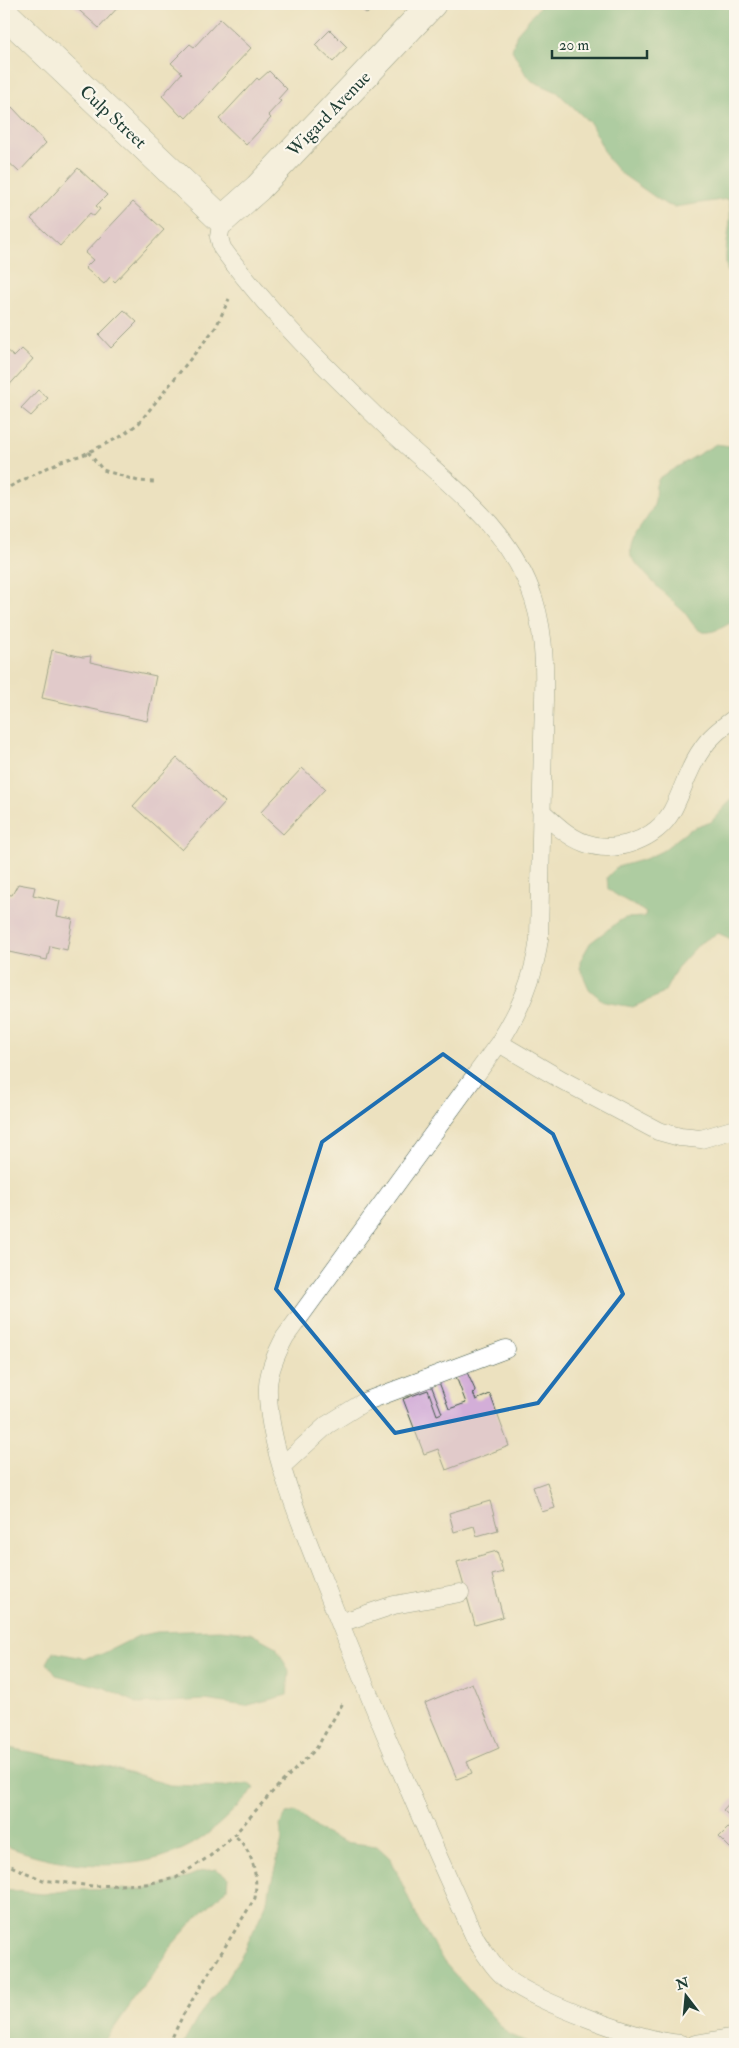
<svg xmlns="http://www.w3.org/2000/svg" width="739" height="2048" viewBox="0 0 739 2048" font-family="'IM FELL Double Pica',serif">
<style>
.forest{fill:#64b17b;stroke:#427758}
.building{fill:#d3aed8}
.lines{fill:none;stroke-linecap:round;stroke-linejoin:round}
.lane-casing{stroke:#3e5649;stroke-width:19}
.street-casing{stroke:#3e5649;stroke-width:29}
.path{stroke:#3e5649;stroke-width:3;stroke-dasharray:4 4;stroke-linecap:butt}
.lane{stroke:#fff;stroke-width:18}
.street{stroke:#fff;stroke-width:28}
.marked{fill:none;stroke:#1f6fb2;stroke-width:4;stroke-linejoin:round}
.labels{text-anchor:middle;dominant-baseline:central;stroke-width:4.5;stroke-linejoin:round;paint-order:stroke}
.street-label{font-size:18px;fill:#1f3d34;stroke:#fbf7ec}
</style>
<rect width="100%" height="100%" fill="#fbf7ec"/>
<filter id="ink" filterUnits="userSpaceOnUse"><feTurbulence type="fractalNoise" baseFrequency=".02" numOctaves="2"/><feDisplacementMap in="SourceGraphic" scale="10" xChannelSelector="R" yChannelSelector="G"/><feConvolveMatrix kernelMatrix="1 2 1 2 8 2 1 2 1" color-interpolation-filters="sRGB"/></filter>
<filter id="wash" filterUnits="userSpaceOnUse"><feTurbulence type="fractalNoise" baseFrequency=".0096" numOctaves="4" result="noise"/><feDisplacementMap in="SourceGraphic" scale="20" xChannelSelector="R" yChannelSelector="G"/><feGaussianBlur stdDeviation="1.12" result="paint"/><feColorMatrix in="noise" values="0 0 0 0 0 0 0 0 0 0 0 0 0 0 0 0 0 1.4 0 .05"/><feComposite in="paint" operator="in"/></filter>
<g filter="url(#wash)">
<rect width="100%" height="100%" fill="#ece1bf"/>
<path class="forest" d="M 542,4 L 735,4 L 735,285 C 714,261 737,225 728,199 L 674,207 L 665,204 L 619,172 L 608,159 L 591,124 L 557,92 L 532,81 L 526,75 L 512,50 L 517,33 Z
M 716,444 L 730,446 L 735,449 L 735,620 C 727,625 713,634 703,632 C 693,629 689,616 682,610 C 663,593 647,577 631,557 C 627,537 646,524 653,507 C 658,497 652,487 660,477 Z
M 735,799 L 735,941 L 718,933 L 700,943 L 677,968 L 665,991 L 660,995 L 633,1007 L 604,1002 L 589,989 L 580,968 L 580,961 L 590,943 L 619,921 L 625,918 L 644,917 L 646,913 C 634,904 620,899 608,889 L 607,877 L 617,867 L 645,859 L 662,851 L 689,830 L 711,822 L 730,801 Z
M 219,1630 L 250,1633 L 276,1647 L 289,1671 L 287,1695 L 245,1706 L 205,1700 L 139,1704 L 105,1688 L 56,1675 L 47,1663 L 53,1652 L 83,1658 L 102,1654 L 138,1636 L 157,1632 Z
M 4,1747 L 108,1767 L 170,1785 L 223,1787 L 248,1783 L 255,1789 C 239,1805 223,1822 205,1836 C 151,1876 63,1870 4,1845 Z
M 296,1811 L 322,1832 L 344,1842 L 377,1846 L 391,1859 L 418,1919 L 444,1962 L 508,2034 L 530,2044 L 183,2044 L 200,2014 L 224,1983 L 242,1955 L 266,1904 L 282,1840 L 280,1826 L 285,1815 Z
M 216,1869 L 228,1877 L 227,1889 L 198,1916 L 171,1946 L 159,1967 L 143,1987 L 103,2044 L 4,2044 L 4,1890 L 43,1894 L 71,1890 L 146,1889 L 175,1882 L 202,1871 Z"/>
<g id="blocks">
<path class="building" d="M 72,4 L 121,4 L 99,28 Z
M 356,4 L 377,4 L 367,14 Z
M 220,19 L 251,48 L 186,118 L 183,115 L 181,116 L 162,96 L 182,73 L 171,63 L 190,44 L 194,47 Z
M 330,30 L 347,47 L 333,62 L 315,45 Z
M 269,71 L 287,89 L 278,99 L 281,101 L 268,115 L 271,118 L 246,145 L 219,119 L 257,78 L 259,80 Z
M 12,107 L 46,143 L 19,172 L 4,158 L 4,115 Z
M 78,168 L 107,195 L 96,206 L 100,209 L 94,216 L 90,213 L 60,246 L 31,219 Z
M 133,202 L 164,230 L 115,282 L 110,277 L 104,284 L 85,268 L 93,260 L 85,253 Z
M 124,310 L 137,322 L 111,348 L 99,335 Z
M 4,348 L 14,357 L 22,349 L 33,359 L 4,391 Z
M 38,390 L 48,398 L 31,416 L 21,408 Z
M 52,650 L 83,657 L 91,656 L 90,662 L 156,676 L 147,721 L 42,698 Z
M 177,758 L 225,802 L 182,850 L 133,806 Z
M 302,768 L 325,789 L 283,834 L 260,813 Z
M 4,807 L 7,808 L 5,820 L 4,820 Z
M 18,884 L 35,887 L 33,895 L 60,901 L 57,916 L 73,919 L 67,950 L 50,946 L 47,960 L 4,951 L 4,894 L 12,895 Z
M 466,1370 L 476,1392 L 473,1393 L 476,1400 L 490,1394 L 509,1446 L 446,1470 L 438,1449 L 424,1454 L 403,1399 L 428,1390 L 437,1415 L 442,1413 L 431,1385 L 439,1382 L 449,1409 L 466,1403 L 455,1374 Z
M 547,1482 L 555,1508 L 542,1512 L 533,1487 Z
M 490,1501 L 498,1530 L 477,1536 L 474,1526 L 454,1532 L 449,1513 Z
M 497,1551 L 503,1572 L 492,1575 L 503,1617 L 475,1625 L 457,1562 Z
M 472,1683 L 499,1748 L 467,1762 L 472,1773 L 457,1779 L 425,1703 Z
M 735,1797 L 735,1853 L 719,1837 L 735,1821 L 723,1810 Z"/>
</g>
</g>
<g filter="url(#ink)">
<use href="#blocks" fill-opacity="0" stroke="#3e5649" stroke-width="1"/>
<g class="lines">
<g class="lane-casing">
<path id="lane" d="M 222,220 L 219,237 L 222,248 C 270,314 330,372 388,428 C 443,481 510,524 534,600 C 548,644 544,693 543,738 C 542,805 540,872 539,939 C 534,978 520,1010 499,1043 L 285,1337 C 277,1352 269,1369 268,1386 C 266,1443 302,1525 322,1578 C 370,1700 421,1821 476,1940 C 485,1953 494,1969 507,1979 C 539,2003 641,2041 681,2044
M 541,811 C 554,823 568,837 585,843 C 615,854 656,840 672,811 C 683,791 688,768 702,749 C 710,736 723,727 735,718
M 499,1043 L 562,1080 L 658,1131 L 680,1137 L 701,1139 L 735,1129
M 283,1465 L 327,1425 L 364,1402 L 506,1349
M 340,1623 L 394,1605 L 460,1593
M 695,2044 L 735,2037"/>
</g>
<g class="street-casing">
<path id="street" d="M 4,13 L 222,220 L 258,188 L 432,4"/>
</g>
<path class="path" d="M 88,452 L 103,470 L 138,481 L 156,482
M 4,492 L 11,486 L 61,461 L 83,455 L 120,437 L 139,423 L 216,327 L 229,299
M 4,1863 L 43,1880 L 93,1886 L 146,1884 L 176,1878 L 210,1856 L 234,1835 L 275,1789 L 316,1749 L 344,1701
M 169,2044 L 183,2015 L 255,1898 C 258,1874 253,1851 234,1835"/>
<use href="#lane" class="lane"/>
<use href="#street" class="street"/>
</g>
</g>
<path d="M0 0H739V2048H0ZM 443,1054 L 553,1134 L 623,1294 L 538,1403 L 395,1433 L 276,1289 L 322,1142 Z" fill="#ece1bf" fill-opacity=".55" fill-rule="evenodd"/>
<path class="marked" d="M 443,1054 L 553,1134 L 623,1294 L 538,1403 L 395,1433 L 276,1289 L 322,1142 Z"/>
<g class="labels">
<g class="street-label">
<text transform="translate(329 114) rotate(-46)">Wigard Avenue</text>
<text transform="translate(113 117) rotate(43)">Culp Street</text>
</g>
</g>
<rect width="739" height="2048" fill="none" stroke="#fbf7ec" stroke-width="20"/>
<g transform="translate(686 1996) rotate(344)" stroke="#fbf7ec" stroke-width="4" paint-order="stroke">
<path d="M0-4L9 19L0 12L-9 19Z" fill="#1f3d34"/>
<text y="-8" font-size="14" font-weight="bold" text-anchor="middle" fill="#1f3d34">N</text>
</g>
<path d="M552 50v8h95v-8" fill="none" stroke="#1f3d34" stroke-width="2.5"/>
<text x="559" y="50" font-size="15" fill="#1f3d34" stroke="#fbf7ec" stroke-width="4" paint-order="stroke">20 m</text>
</svg>
